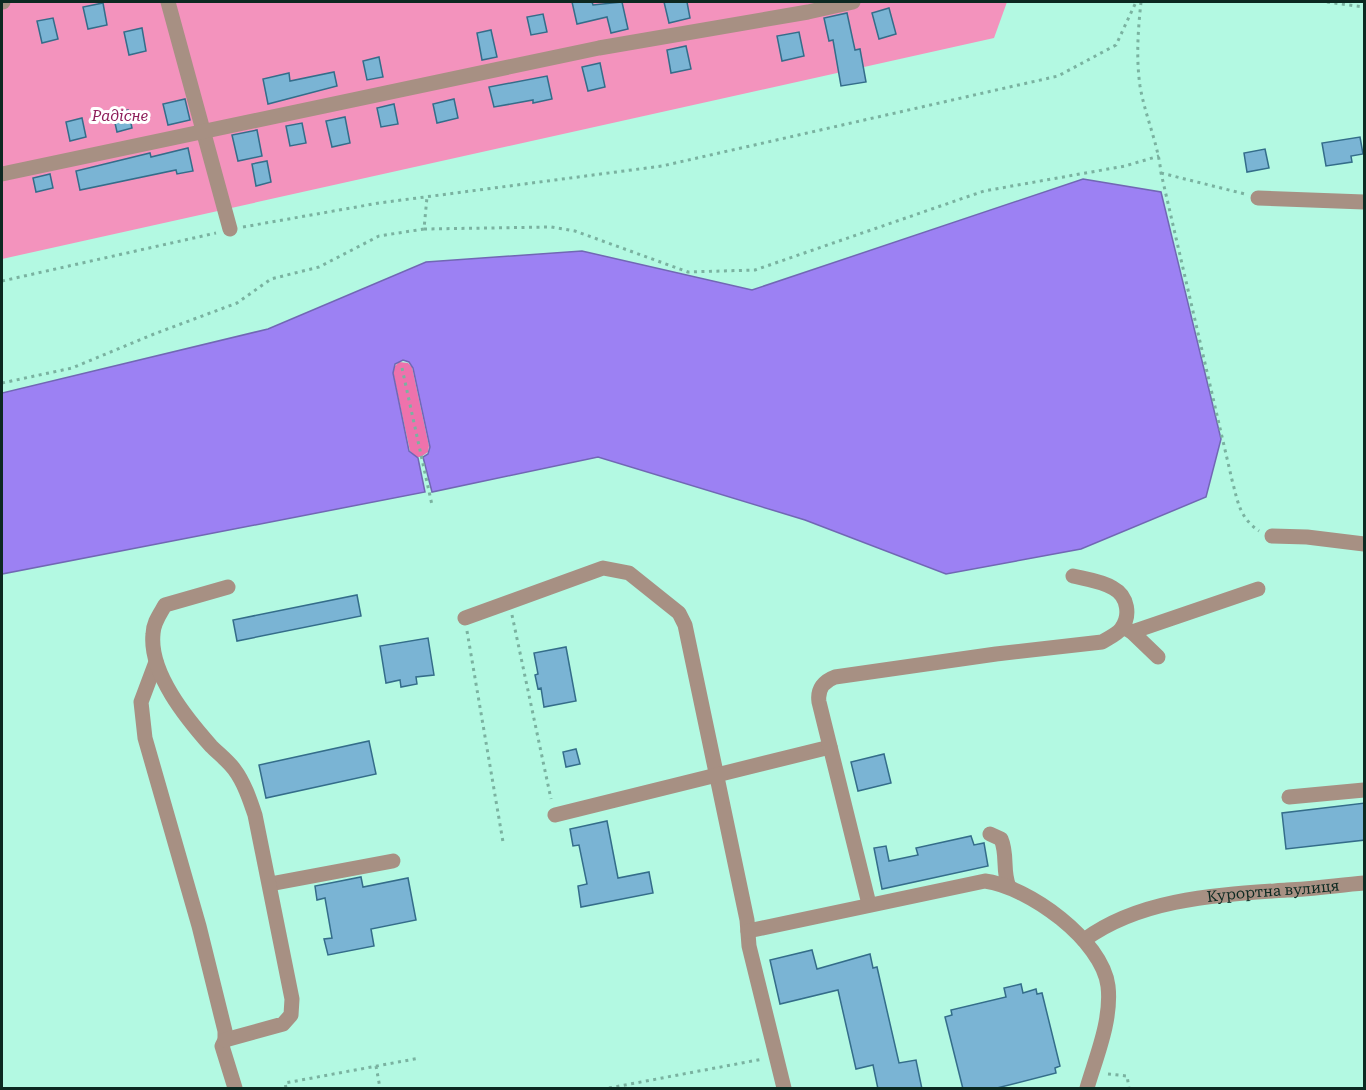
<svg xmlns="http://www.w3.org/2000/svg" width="1366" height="1090" viewBox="0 0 1366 1090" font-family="'Roboto Serif',serif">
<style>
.green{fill:#f393bd}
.forest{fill:#ee72ac}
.water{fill:#9c81f3;stroke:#7167b4;stroke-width:1.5}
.building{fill:#7ab4d4;stroke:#346d8a;stroke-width:1.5}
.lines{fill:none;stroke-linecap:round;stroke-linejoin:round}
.path{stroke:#7ab2a0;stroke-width:3;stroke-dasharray:3 4.5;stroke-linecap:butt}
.minor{stroke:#a79083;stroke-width:15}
.labels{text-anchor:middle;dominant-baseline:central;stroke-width:6;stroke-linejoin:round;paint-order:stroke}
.park-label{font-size:15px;font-style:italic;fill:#8d1e5a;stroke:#fff}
.street-label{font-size:15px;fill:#0c2921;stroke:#fff}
</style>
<rect width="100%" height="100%" fill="#b3f9e2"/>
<path class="green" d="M 2,2 L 1007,2 L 994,38 L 2,259 Z"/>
<path class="forest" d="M 399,362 L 408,363 L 412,367 L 429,446 L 428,452 L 421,457 L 416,457 L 410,451 L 393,372 L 395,366 Z"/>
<path class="water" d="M 1083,179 L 1161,192 L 1221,439 L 1206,497 L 1081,549 L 946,574 L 805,520 L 598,457 L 432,492 L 423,457 L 428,454 L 430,447 L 413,368 L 409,362 L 403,360 L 395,364 L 393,373 L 409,451 L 418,458 L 425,492 L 2,574 L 2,393 L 268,329 L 426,262 L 582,251 L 752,290 Z"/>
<path class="building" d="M 572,2 L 592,2 L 593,5 L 622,2 L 628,29 L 611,33 L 607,17 L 577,24 Z
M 664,2 L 687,2 L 690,18 L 669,23 Z
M 103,3 L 107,25 L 88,29 L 83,7 Z
M 889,8 L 896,34 L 879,39 L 872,13 Z
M 847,13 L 855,50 L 860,49 L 866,82 L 841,86 L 833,40 L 829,41 L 824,18 Z
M 543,14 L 547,32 L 531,35 L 527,17 Z
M 53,18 L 58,39 L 42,43 L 37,21 Z
M 142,28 L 146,51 L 129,55 L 124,32 Z
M 491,30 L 497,57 L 482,60 L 477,33 Z
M 799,32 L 804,56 L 782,61 L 777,36 Z
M 686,46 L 691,69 L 671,73 L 667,50 Z
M 379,57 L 383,77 L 367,80 L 363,61 Z
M 600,63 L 605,87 L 588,91 L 582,67 Z
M 334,72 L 337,86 L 268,104 L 263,79 L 289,73 L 290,81 Z
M 547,76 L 552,99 L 533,103 L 533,100 L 494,107 L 489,87 Z
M 185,99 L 190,120 L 168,125 L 163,104 Z
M 454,99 L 458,118 L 437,123 L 433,104 Z
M 394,104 L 398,124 L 381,127 L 377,108 Z
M 128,110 L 132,128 L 117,132 L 113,114 Z
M 345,117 L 350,143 L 332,147 L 326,121 Z
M 82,118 L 86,137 L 70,141 L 66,122 Z
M 302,123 L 306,143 L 290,146 L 286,126 Z
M 257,130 L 262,156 L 238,161 L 232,135 Z
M 1360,137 L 1363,154 L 1351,156 L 1352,162 L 1326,166 L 1322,143 Z
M 188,148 L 193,171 L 177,174 L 176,170 L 80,190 L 76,171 L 150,153 L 151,157 Z
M 1265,149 L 1269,168 L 1247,172 L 1244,153 Z
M 267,161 L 271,182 L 256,186 L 252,164 Z
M 50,174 L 53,188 L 36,192 L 33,178 Z
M 357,595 L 361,616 L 237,641 L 233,620 Z
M 428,638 L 434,675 L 416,677 L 417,684 L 401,687 L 400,680 L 386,683 L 380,646 Z
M 566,647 L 576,701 L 544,707 L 541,688 L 538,689 L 535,675 L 538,674 L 534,653 Z
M 369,741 L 376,774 L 266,798 L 259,765 Z
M 576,749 L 580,764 L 566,767 L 563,752 Z
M 884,754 L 891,783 L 858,791 L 851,762 Z
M 1365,803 L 1365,840 L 1286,849 L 1282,813 Z
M 607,821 L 618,878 L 649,872 L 653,893 L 581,907 L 578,886 L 587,884 L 579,845 L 573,846 L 570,829 Z
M 971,836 L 974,845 L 984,843 L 988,866 L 882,889 L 874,848 L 886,846 L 889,861 L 918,855 L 916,848 Z
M 361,877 L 363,887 L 408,878 L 416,920 L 371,929 L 374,946 L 328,955 L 324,939 L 332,938 L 325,898 L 317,900 L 315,886 Z
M 812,950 L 817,969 L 870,954 L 873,968 L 877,967 L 899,1063 L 916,1060 L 922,1089 L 878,1089 L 873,1065 L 856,1069 L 838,990 L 780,1004 L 770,960 Z
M 1021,984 L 1023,993 L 1036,989 L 1037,994 L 1042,993 L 1060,1066 L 1055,1068 L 1056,1073 L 993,1089 L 963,1089 L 945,1017 L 952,1015 L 951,1010 L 1006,997 L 1004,988 Z"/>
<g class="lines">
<path class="path" d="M 1141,2 C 1138,30 1136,58 1140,86 C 1145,116 1158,143 1161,173 L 1232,480 C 1238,502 1239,517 1259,531
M 1327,2 L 1364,7
M 1161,173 L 1245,194
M 243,227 L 379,203 L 662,166 L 1058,76 L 1116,45 L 1136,2
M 424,229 L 551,227 L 575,231 L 688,272 L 755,270 L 984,191 L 1125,166 L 1159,156
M 2,281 L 216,233
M 402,368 L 432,505
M 2,383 L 72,368 L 154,334 L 237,303 L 271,279 L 319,267 L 379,236 L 424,229 L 427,197
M 512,615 L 551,799
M 467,631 L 503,842
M 376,1066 L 380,1088
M 1108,1074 L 1127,1076 L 1129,1088
M 286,1088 L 285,1083 L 420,1058
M 609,1088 L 763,1059"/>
<g class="minor">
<path d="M 2,2 L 3,2"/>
<path d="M 168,2 L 230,229"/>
<path d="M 2,174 L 599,48 L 808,12 L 853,2"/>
<path d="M 1258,198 L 1364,202"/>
<path d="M 1272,536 L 1307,537 L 1364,544"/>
<path d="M 465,618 L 603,568 L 629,573 L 679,613 L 685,625 L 747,920 L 749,946 L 784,1088"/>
<path d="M 1123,627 L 1132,632 L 1258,589"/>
<path d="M 1132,632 L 1158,657"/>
<path d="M 156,662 L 141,702 L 145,738 L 199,926 L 225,1031 L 225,1040 L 222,1046 L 235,1088"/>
<path d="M 1289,797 L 1364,790"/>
<path d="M 555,815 L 830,747"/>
<path d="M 990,834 L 1001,839 C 1008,855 1002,871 1009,887"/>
<path d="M 270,884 L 393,861"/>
<path d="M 869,904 L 819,702 C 817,689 824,681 835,677 L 996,654 L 1102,642 C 1108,638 1116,635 1121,629 C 1131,616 1128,596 1113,588 C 1102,581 1086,579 1073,576"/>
<path d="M 748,931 L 985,881 C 1029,887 1102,940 1108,986 C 1112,1020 1096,1057 1087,1088"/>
<path id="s1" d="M 1084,940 C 1141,898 1218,895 1287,890 C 1313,889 1339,885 1364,883"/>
<path d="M 225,1040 L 283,1024 L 291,1015 L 292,999 L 255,815 C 250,800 244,782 234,769 C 228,761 219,754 211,746 C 187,719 149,673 153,634 C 153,623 160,614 165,605 L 228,587"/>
</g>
</g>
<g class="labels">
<g class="park-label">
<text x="120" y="116">Радісне</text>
</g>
<g class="street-label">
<text stroke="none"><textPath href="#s1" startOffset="198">Курортна вулиця</textPath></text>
</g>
</g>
<rect width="1366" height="1090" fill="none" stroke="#0c2921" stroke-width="6"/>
</svg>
